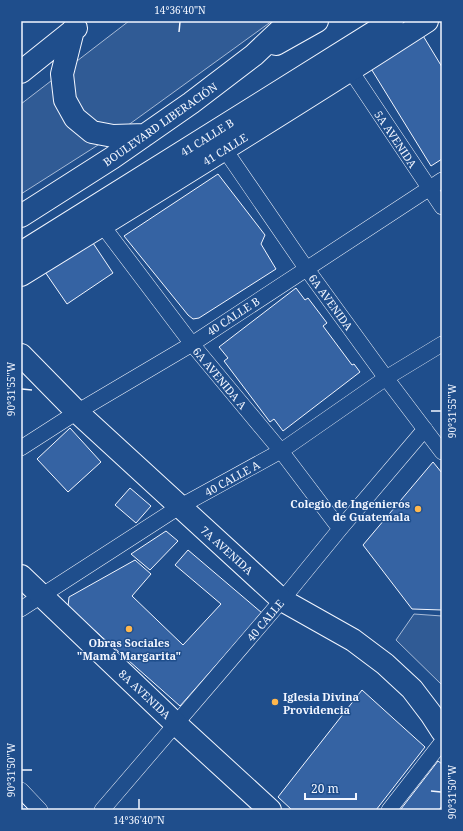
<svg xmlns="http://www.w3.org/2000/svg" width="463" height="831" viewBox="0 0 463 831" font-family="'Noto Serif',serif">
<style>
.green{fill:#305b95;stroke:#a8bbd7}
.building{fill:#3563a3;stroke:#f2f6ff}
.lines{fill:none;stroke-linecap:round;stroke-linejoin:round}
.street-casing{stroke:#f2f6ff;stroke-width:16}
.secondary-casing{stroke:#f2f6ff;stroke-width:24}
.highway-casing{stroke:#f2f6ff;stroke-width:24}
.street{stroke:#1f4e8c;stroke-width:15}
.secondary{stroke:#1f4e8c;stroke-width:22}
.highway{stroke:#1f4e8c;stroke-width:22}
.ticks{fill:none;stroke:#f2f6ff;stroke-width:1.5}
.poi-dot{fill:#ffb74d;stroke:#1f4e8c;stroke-width:1.5}
.labels{text-anchor:middle;dominant-baseline:central;stroke-width:3;stroke-linejoin:round;paint-order:stroke}
.street-label{font-size:11px;fill:#f2f6ff;stroke:#1f4e8c}
.poi-label{font-size:11px;font-weight:bold;fill:#f2f6ff;stroke:#1f4e8c;text-anchor:end}
.neatline{fill:none;stroke:#f2f6ff;stroke-width:1.5}
.ticks-label{font-size:10px;text-anchor:middle;fill:#f2f6ff}
</style>
<rect width="100%" height="100%" fill="#1f4e8c"/>
<path class="green" d="M 129,21 L 272,21 L 120,131 L 21,194 L 21,104 Z
M 414,614 L 442,616 L 442,685 L 396,640 Z"/>
<path class="building" d="M 422,34 L 442,67 L 442,159 L 431,166 L 370,67 Z
M 218,174 L 265,235 L 261,244 L 276,269 L 199,318 L 193,319 L 188,315 L 124,236 Z
M 89,237 L 113,273 L 67,304 L 43,269 Z
M 296,288 L 305,300 L 308,298 L 327,323 L 323,326 L 352,365 L 354,364 L 360,372 L 283,431 L 274,419 L 270,422 L 224,361 L 228,358 L 219,347 Z
M 70,428 L 101,462 L 68,492 L 37,459 Z
M 433,462 L 442,473 L 442,610 L 412,609 L 363,545 Z
M 130,488 L 151,506 L 136,523 L 115,505 Z
M 166,531 L 178,541 L 150,570 L 131,554 Z
M 188,550 L 262,613 L 180,706 L 68,607 L 69,597 L 135,560 L 151,574 L 132,596 L 183,645 L 221,604 L 175,565 Z
M 362,690 L 425,747 L 376,810 L 292,810 L 278,797 Z
M 438,761 L 442,764 L 442,806 L 439,810 L 402,810 L 401,809 Z
M 21,802 L 29,810 L 21,810 Z"/>
<g class="lines">
<g class="street-casing">
<path id="street" d="M 351,71 L 442,207
M 225,150 L 306,268 L 386,378 L 442,452
M 102,225 L 192,344 L 281,451 L 340,529
M 21,448 L 77,412 L 192,344 L 442,180
M 21,609 L 179,507 L 281,451 L 386,378 L 442,344
M 21,790 L 40,810
M 102,810 L 282,600 L 340,529 L 425,429
M 389,810 L 442,742"/>
</g>
<g class="secondary-casing">
<path id="secondary" d="M 21,253 L 392,21
M 21,275 C 157,191 293,108 427,21
M 21,355 L 77,412 L 282,600 L 353,640 L 385,664 L 412,689 L 431,714 L 442,731
M 21,576 L 176,724 L 270,810"/>
</g>
<g class="highway-casing">
<path id="highway" d="M 73,30 L 62,74 L 65,100 L 75,118 L 92,132 L 113,136 L 145,135
M 276,44 L 317,21
M 21,72 L 76,28
M 21,216 L 112,158 L 191,103 L 254,55 L 290,21"/>
</g>
<use href="#street" class="street"/>
<use href="#secondary" class="secondary"/>
<use href="#highway" class="highway"/>
</g>
<path class="ticks" d="M 179,32 L 180,22M 22,389 L 32,390M 431,411 L 441,411M 22,770 L 32,770M 431,791 L 441,792M 139,809 L 139,799"/>
<g class="poi-dot">
<circle cx="418" cy="509" r="4"/>
<circle cx="129" cy="629" r="4"/>
<circle cx="275" cy="702" r="4"/>
</g>
<g class="labels">
<g class="street-label">
<text transform="translate(160 124) rotate(-35)">BOULEVARD LIBERACIÓN</text>
<text transform="translate(207 137) rotate(-32)">41 CALLE B</text>
<text transform="translate(396 139) rotate(56)">5A AVENIDA</text>
<text transform="translate(225 149) rotate(-32)">41 CALLE</text>
<text transform="translate(331 302) rotate(54)">6A AVENIDA</text>
<text transform="translate(233 316) rotate(-33)">40 CALLE B</text>
<text transform="translate(220 378) rotate(50)">6A AVENIDA A</text>
<text transform="translate(232 478) rotate(-29)">40 CALLE A</text>
<text transform="translate(227 550) rotate(42)">7A AVENIDA</text>
<text transform="translate(265 620) rotate(-50)">40 CALLE</text>
<text transform="translate(145 694) rotate(43)">8A AVENIDA</text>
</g>
<g class="poi-label">
<text x="410" y="503">Colegio de Ingenieros<tspan x="410" dy="13">de Guatemala</tspan></text>
<text x="129" y="642" text-anchor="middle">Obras Sociales<tspan x="129" dy="13">"Mamá Margarita"</tspan></text>
<text x="283" y="696" text-anchor="start">Iglesia Divina<tspan x="283" dy="13">Providencia</tspan></text>
</g>
</g>
<rect width="463" height="831" fill="none" stroke="#1f4e8c" stroke-width="44"/>
<path d="M305 793v6h51v-6" fill="none" stroke="#f2f6ff" stroke-width="2"/>
<text x="311" y="793" font-size="12" fill="#f2f6ff" stroke="#1f4e8c" stroke-width="3" paint-order="stroke">20 m</text>
<rect x="22" y="22" width="419" height="787" class="neatline"/>
<g class="ticks-label">
<text x="180" y="14">14°36'40"N</text>
<text transform="translate(11 389) rotate(-90)" y="4">90°31'55"W</text>
<text transform="translate(452 411) rotate(-90)" y="4">90°31'55"W</text>
<text transform="translate(11 770) rotate(-90)" y="4">90°31'50"W</text>
<text transform="translate(452 792) rotate(-90)" y="4">90°31'50"W</text>
<text x="139" y="824">14°36'40"N</text>
</g>
</svg>
